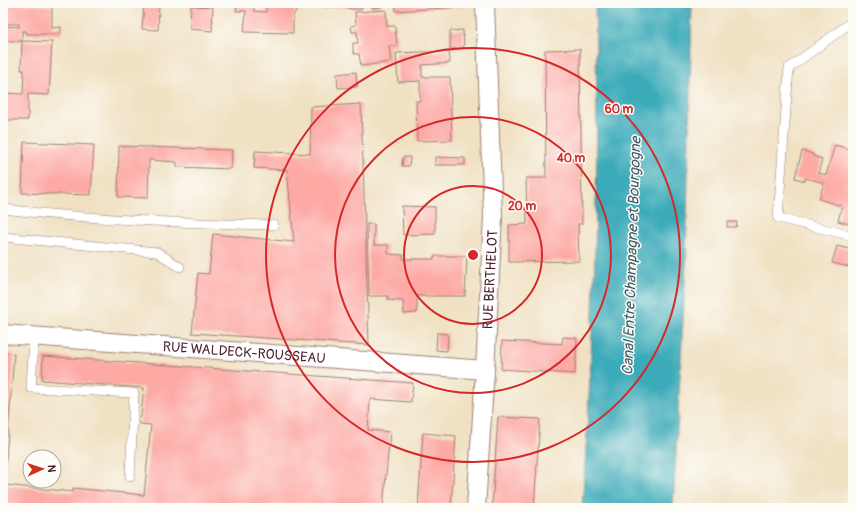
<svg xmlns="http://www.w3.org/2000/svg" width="856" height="511" viewBox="0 0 856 511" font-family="Pangolin,sans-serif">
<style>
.water{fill:#3baab9;stroke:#426472}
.building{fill:#fda9a4}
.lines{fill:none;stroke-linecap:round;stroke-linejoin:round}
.lane-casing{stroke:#9d8077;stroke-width:10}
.street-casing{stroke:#9d8077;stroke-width:20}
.lane{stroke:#fff;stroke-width:9}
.street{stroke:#fff;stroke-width:18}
.ring{fill:none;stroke:#d62828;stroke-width:2}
.labels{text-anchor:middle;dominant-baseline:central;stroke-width:3;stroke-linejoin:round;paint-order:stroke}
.street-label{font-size:14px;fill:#4a1f2b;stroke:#fdfcf7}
.water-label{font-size:15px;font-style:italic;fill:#435e6b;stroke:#fdfcf7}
.centre{fill:#d62828;stroke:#fdfcf7;stroke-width:2}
.ring-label{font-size:12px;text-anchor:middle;font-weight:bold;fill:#d62828;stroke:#fdfcf7;stroke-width:3;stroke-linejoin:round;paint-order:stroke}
</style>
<rect width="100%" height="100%" fill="#fdfcf7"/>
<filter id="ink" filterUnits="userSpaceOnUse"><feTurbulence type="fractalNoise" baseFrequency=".025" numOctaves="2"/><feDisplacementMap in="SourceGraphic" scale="8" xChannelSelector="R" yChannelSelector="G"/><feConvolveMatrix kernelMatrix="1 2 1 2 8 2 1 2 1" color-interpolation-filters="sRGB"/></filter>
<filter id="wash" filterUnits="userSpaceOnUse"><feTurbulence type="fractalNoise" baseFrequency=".012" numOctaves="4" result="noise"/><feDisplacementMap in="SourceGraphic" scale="16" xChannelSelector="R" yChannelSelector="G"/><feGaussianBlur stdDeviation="0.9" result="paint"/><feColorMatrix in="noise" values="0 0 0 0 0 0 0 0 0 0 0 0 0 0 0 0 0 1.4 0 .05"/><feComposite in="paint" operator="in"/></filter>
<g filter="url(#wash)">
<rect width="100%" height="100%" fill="#f0e1c3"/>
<path class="water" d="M 595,3 L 692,3 L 686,264 L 673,508 L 582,508 C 594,340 600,171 595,3 Z"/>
<g id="blocks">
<path class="building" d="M 3,3 L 52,6 L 52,28 L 61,27 L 61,34 L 27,34 L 26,31 L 22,31 L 22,41 L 52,42 L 49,95 L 28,94 L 28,120 L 3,120 L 3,93 L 23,94 L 24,70 L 21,70 L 22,41 L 3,41 L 3,26 L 19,27 L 19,24 L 3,24 Z
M 237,3 L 254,3 L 254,11 L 266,12 L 267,3 L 281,3 L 281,5 L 298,9 L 293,15 L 293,33 L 244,32 L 246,11 L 236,11 Z
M 323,3 L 362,3 L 362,9 L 350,9 L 350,8 L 323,7 Z
M 371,3 L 381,3 L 381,7 L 372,8 Z
M 395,3 L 462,3 L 462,7 L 396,11 Z
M 144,4 L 159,5 L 158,30 L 142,29 Z
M 191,6 L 213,7 L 212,31 L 190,29 Z
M 386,10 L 387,26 L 395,26 L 397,46 L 389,46 L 391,62 L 361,66 L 359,54 L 354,54 L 353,49 L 353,43 L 358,43 L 357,32 L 352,32 L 351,26 L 356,25 L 355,12 Z
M 463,30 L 464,48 L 450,49 L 450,31 Z
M 580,49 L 582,224 L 578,224 L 579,261 L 509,262 L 509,225 L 527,224 L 526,178 L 546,178 L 545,50 Z
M 449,51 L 450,63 L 422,65 L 422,77 L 450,77 L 452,140 L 417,141 L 416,101 L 420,101 L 420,81 L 398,82 L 396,53 Z
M 356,72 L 357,87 L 338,88 L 337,74 Z
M 361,104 L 369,345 L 192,333 L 198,273 L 209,274 L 213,234 L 294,242 L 287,170 L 254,168 L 255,151 L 310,154 L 311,107 Z
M 24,142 L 94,145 L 91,195 L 22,193 Z
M 835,145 L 853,150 L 853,225 L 838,221 L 842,206 L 819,199 L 824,183 L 806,178 L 805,181 L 795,178 L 802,151 L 813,154 L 813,156 L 822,159 L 818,173 L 826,175 Z
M 119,146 L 232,150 L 231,169 L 177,167 L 177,162 L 149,160 L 148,198 L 118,197 Z
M 403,157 L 410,157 L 409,166 L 402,166 Z
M 435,157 L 465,158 L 465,165 L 435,165 Z
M 402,206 L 435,207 L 435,234 L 403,235 Z
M 727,222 L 737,222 L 736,227 L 727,227 Z
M 367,224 L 374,224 L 374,245 L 388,245 L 388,254 L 403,255 L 403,259 L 434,259 L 434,256 L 467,256 L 465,296 L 417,296 L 417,313 L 404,314 L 403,301 L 388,300 L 388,296 L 369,296 Z
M 837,246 L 853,250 L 853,268 L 832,263 Z
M 437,333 L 448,334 L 447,351 L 436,350 Z
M 563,337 L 577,338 L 575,374 L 501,369 L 502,341 L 562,344 Z
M 3,353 L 14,354 L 4,485 L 73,492 L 73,488 L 144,495 L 151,425 L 140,424 L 144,388 L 42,380 L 43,356 L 413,383 L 411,402 L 370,399 L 368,430 L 390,432 L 383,508 L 3,508 Z
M 498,417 L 540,419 L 534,508 L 492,508 Z
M 423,433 L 456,436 L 451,508 L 418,508 Z"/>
</g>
</g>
<g filter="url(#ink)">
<use href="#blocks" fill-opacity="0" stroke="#9d8077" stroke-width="1"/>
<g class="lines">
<g class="lane-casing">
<path id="lane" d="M 853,21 L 789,68 L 778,218 L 853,236
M 3,209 C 93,220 183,223 274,225
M 3,237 L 157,252 L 180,267
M 34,337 L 31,388 L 134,393 L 130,477"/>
</g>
<g class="street-casing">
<g id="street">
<path id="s1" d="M 3,334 L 485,370"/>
<path id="s2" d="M 476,508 L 485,370 L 493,217 L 485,3"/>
</g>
</g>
<use href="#lane" class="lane"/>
<use href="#street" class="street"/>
</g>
</g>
<g class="ring">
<circle cx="473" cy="255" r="69"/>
<circle cx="473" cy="255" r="138"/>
<circle cx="473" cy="255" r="207"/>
</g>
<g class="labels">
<g class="street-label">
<text stroke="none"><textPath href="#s2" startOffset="229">RUE BERTHELOT</textPath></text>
<text stroke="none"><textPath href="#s1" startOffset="242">RUE WALDECK-ROUSSEAU</textPath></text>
</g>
<g class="water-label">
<text transform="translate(632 256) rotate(-88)">Canal Entre Champagne et Bourgogne</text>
</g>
</g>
<circle cx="473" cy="255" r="6" class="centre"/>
<g class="ring-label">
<text x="619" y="113">60 m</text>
<text x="571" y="162">40 m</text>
<text x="522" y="210">20 m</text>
</g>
<rect width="856" height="511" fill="none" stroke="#fdfcf7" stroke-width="16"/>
<g transform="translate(42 469) rotate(87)"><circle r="19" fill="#fdfcf7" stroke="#b5a4a5"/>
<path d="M0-3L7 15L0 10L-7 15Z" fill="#c8321e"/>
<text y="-6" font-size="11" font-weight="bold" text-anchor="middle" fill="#4a1f2b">N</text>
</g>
</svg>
